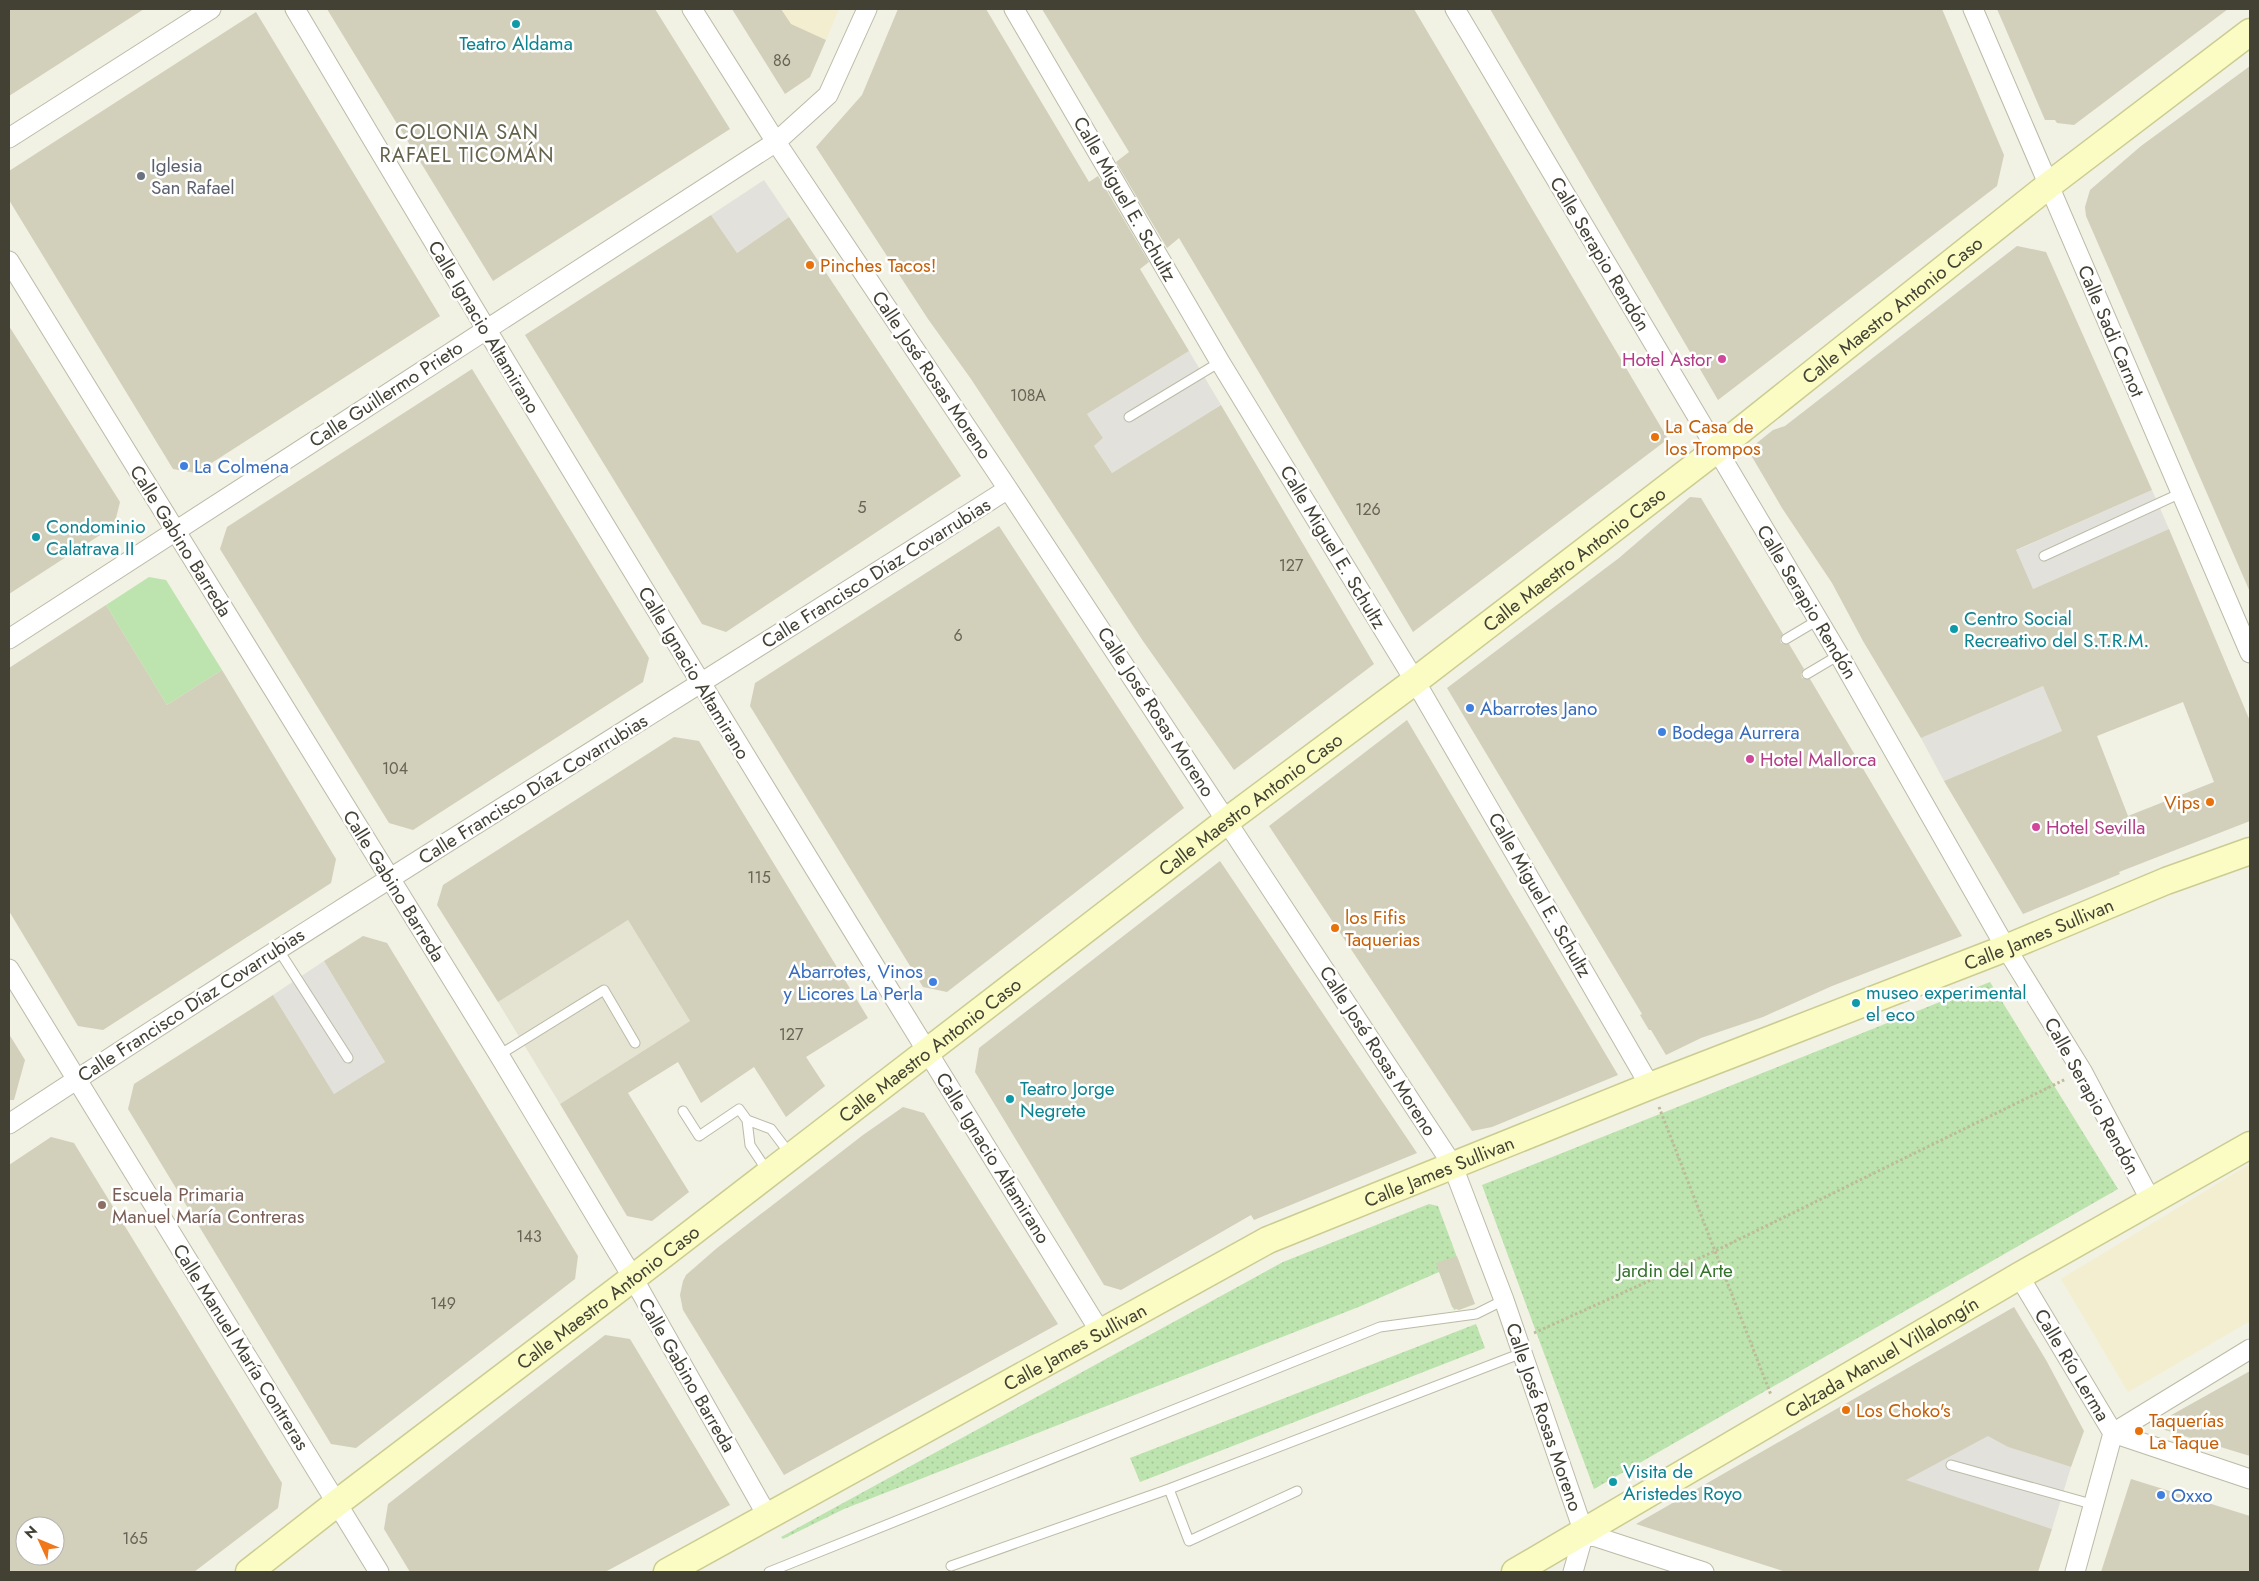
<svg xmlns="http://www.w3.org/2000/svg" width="2259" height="1581" viewBox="0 0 2259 1581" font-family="Jost,sans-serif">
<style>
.residential{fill:#e5e4d2}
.commercial{fill:#f3eecf}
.green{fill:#bde4ae}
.park{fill:url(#park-dots)}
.parking{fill:#e2e1dc}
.building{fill:#d2cfba;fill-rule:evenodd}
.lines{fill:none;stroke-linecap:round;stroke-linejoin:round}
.lane-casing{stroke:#bcbba7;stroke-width:11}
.street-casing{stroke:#bcbba7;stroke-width:21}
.secondary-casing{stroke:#cccc92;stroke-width:29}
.path{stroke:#bdbb99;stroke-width:3;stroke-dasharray:2.5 2.5;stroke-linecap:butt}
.lane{stroke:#fff;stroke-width:9}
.street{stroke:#fff;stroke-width:19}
.secondary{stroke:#fafcc3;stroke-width:26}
.culture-dot{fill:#0f9aa8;stroke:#fff;stroke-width:2}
.worship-dot{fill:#6b7280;stroke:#fff;stroke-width:2}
.food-dot{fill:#e8710a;stroke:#fff;stroke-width:2}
.hotel-dot{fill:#d1479c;stroke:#fff;stroke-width:2}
.shop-dot{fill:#3f7fe0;stroke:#fff;stroke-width:2}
.education-dot{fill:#8d6e63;stroke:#fff;stroke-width:2}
.labels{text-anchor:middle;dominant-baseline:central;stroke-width:5;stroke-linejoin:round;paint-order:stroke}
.number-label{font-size:16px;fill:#676456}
.culture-label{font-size:19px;fill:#0d838f;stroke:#fff;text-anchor:start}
.worship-label{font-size:19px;fill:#5b616d;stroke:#fff;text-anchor:start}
.street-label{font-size:19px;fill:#434134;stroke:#fff}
.food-label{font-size:19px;fill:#c56008;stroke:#fff;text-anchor:start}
.hotel-label{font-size:19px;fill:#b23c85;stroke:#fff;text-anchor:start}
.shop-label{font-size:19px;fill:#366cbe;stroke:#fff;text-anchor:start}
.education-label{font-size:19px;fill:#785e54;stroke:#fff;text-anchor:start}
.park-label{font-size:19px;fill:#32722a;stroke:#fff}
.neighbourhood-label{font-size:20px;letter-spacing:1px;fill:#65624c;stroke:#fff}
</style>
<defs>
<pattern id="park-dots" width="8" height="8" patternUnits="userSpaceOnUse" patternTransform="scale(1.25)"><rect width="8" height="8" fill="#bde4ae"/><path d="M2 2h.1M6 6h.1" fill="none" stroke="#a4c596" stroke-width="1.8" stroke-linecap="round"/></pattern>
</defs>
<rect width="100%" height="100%" fill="#f1f1e4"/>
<path class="residential" d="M 628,920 L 690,1021 L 560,1104 L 498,1002 Z"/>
<path class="commercial" d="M 781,9 L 839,9 L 826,40 L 791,25 Z
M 2250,1164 L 2250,1321 L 2128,1392 L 2061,1279 Z"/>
<path class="green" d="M 149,577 L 166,580 L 222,670 L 167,705 L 106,605 Z"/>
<path class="park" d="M 1990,982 L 2118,1189 L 1594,1489 L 1482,1185 Z
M 1429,1204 L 1438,1206 L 1474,1303 L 1454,1310 L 1439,1272 L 1361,1306 L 844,1509 L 783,1539 L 781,1537 L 1283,1262 Z
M 1476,1324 L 1485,1348 L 1140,1482 L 1130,1458 Z"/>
<path class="parking" d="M 764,180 L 789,217 L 737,253 L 711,215 Z
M 1189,351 L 1221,405 L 1112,473 L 1094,446 L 1103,438 L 1087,414 Z
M 2152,490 L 2169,529 L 2033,589 L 2008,554 Z
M 2043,686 L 2062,731 L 1944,781 L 1921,738 Z
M 324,961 L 385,1062 L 334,1094 L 273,995 Z
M 1994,1432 L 1999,1442 L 2008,1447 L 2071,1467 L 2052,1529 L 1905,1480 Z"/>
<path class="building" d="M 9,9 L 144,9 L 9,96 Z
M 327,9 L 655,9 L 730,129 L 493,281 Z
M 732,9 L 781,9 L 791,24 L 826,40 L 810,77 L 785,94 Z
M 898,9 L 986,9 L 1089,182 L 1098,176 L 1149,262 L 1140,269 L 1189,351 L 1087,414 L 1103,438 L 1094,446 L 1112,473 L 1221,405 L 1374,664 L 1234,770 L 1143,641 L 971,379 L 928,319 L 816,147 L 862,95 Z
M 1042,9 L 1414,9 L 1668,439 L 1413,632 L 1179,238 L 1167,248 L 1116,162 L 1129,152 Z
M 1490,9 L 1942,9 L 2004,155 L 1997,186 L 1718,400 Z
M 1997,9 L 2228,9 L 2074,125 L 2057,123 L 2055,120 L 2045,120 Z
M 256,12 L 440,316 L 196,473 L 173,469 L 9,200 L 9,171 Z
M 2250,66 L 2250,592 L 2086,216 L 2085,207 L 2090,190 L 2141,146 Z
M 711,215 L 737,253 L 789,217 L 961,476 L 726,632 L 702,624 L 525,335 Z
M 2017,246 L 2046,252 L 2152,490 L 2016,550 L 2033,589 L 2169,529 L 2250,721 L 2250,821 L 2119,872 L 2120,874 L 2023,914 L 1944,781 L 2062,731 L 2043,686 L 1921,738 L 1863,641 L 1832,583 L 1782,508 L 1748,450 L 1773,430 L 1785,426 ZM 2183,702 L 2214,782 L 2128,816 L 2097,736 Z
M 9,326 L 120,502 L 114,526 L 9,594 Z
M 472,369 L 649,658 L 643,682 L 413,830 L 389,823 L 220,549 L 227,527 Z
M 1690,497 L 1701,498 L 1783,634 L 1780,639 L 1781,643 L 1789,644 L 1804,669 L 1801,674 L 1802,678 L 1810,679 L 1962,936 L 1832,986 L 1763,1017 L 1701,1038 L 1666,1055 L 1651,1030 L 1649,1030 L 1640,1015 L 1642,1014 L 1447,688 L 1619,558 Z
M 999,526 L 1184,808 L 947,992 L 923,987 L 750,706 L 755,683 Z
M 106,605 L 167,705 L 222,670 L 336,859 L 331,883 L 103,1030 L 78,1026 L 9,911 L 9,668 Z
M 1407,720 L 1618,1075 L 1492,1127 L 1472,1131 L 1269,826 Z
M 674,737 L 699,741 L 868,1018 L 806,1057 L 825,1086 L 786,1117 L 754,1067 L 701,1103 L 678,1062 L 628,1093 L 689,1192 L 652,1221 L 627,1216 L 560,1104 L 690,1021 L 628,920 L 498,1002 L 437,905 L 443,885 Z
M 1220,861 L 1417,1153 L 1254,1220 L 1251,1215 L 1121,1290 L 1104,1285 L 975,1072 L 979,1048 Z
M 363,936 L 387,943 L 578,1256 L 575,1279 L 356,1448 L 331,1444 L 128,1109 L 134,1084 L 273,995 L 334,1094 L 385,1062 L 324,961 Z
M 9,1034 L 25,1060 L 14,1100 L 9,1100 Z
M 903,1107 L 924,1113 L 1058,1324 L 784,1475 L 683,1310 L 680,1295 L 683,1281 L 686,1275 L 717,1248 L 863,1135 Z
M 51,1137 L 74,1143 L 282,1483 L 278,1508 L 194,1572 L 9,1572 L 9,1165 ZM 25,1526 L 55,1526 L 55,1556 L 25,1556 Z
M 1457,1256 L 1475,1304 L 1459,1310 L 1452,1307 L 1436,1263 Z
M 2014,1307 L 2046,1360 L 2084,1431 L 2071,1467 L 2008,1447 L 1988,1436 L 1906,1480 L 2052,1529 L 2038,1572 L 1786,1572 L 1636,1524 Z
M 605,1335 L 630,1339 L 730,1505 L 605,1572 L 410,1572 L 384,1529 L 388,1504 Z
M 2250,1371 L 2250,1456 L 2152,1426 L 2175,1413 Z
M 2131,1479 L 2250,1516 L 2250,1572 L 2101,1572 Z"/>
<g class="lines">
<g class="lane-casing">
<path id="lane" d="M 1129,417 L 1220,362
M 2044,556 L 2181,493
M 1786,639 L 1818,620
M 1807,674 L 1839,655
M 278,949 L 348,1058
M 499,1055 L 604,990 L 635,1043
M 683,1111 L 699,1136 L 739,1109 L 747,1120 L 750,1145 L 768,1172
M 747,1120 L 771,1129 L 790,1154
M 1951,1465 L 2095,1505
M 1297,1491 L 1189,1541 L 1169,1489 L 1522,1353
M 951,1566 L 1169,1489
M 769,1572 L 1380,1327 L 1476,1314 L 1504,1300"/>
</g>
<g class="street-casing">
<path id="street" d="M 295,9 C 558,453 829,893 1101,1333
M 692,9 L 776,142 L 1008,489 L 1452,1164 L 1504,1300 L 1584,1533
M 1014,9 L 1220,362 L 1415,681 L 1650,1086
M 1455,9 L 1839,655 L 2006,948 L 2082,1071 L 2151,1201
M 1973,9 L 2250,653
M 9,138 L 211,9
M 9,261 L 499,1055 L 633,1278 L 768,1517
M 9,639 L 776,142 L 828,95 L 867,9
M 9,969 L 379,1572
M 9,1124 C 338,907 675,701 1008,489
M 2019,1276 L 2113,1433 L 2075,1572
M 2113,1433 L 2250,1349
M 2113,1433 L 2250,1479
M 1584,1533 L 1704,1572
M 1573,1572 L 1584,1533"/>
</g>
<g class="secondary-casing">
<g id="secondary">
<path id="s1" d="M 249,1572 L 337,1503 L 633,1278 L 1228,820 L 1415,681 L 1716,450 L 2049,185 L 2250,32"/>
<path id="s2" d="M 667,1572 L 1268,1240 L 1650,1086 L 2006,948 L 2166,881 L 2250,851"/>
<path id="s3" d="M 1515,1572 L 2019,1276 L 2250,1145"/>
</g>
</g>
<path class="path" d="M 1659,1107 L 1771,1395
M 1534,1333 L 1715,1251 L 2066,1079"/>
<use href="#lane" class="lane"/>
<use href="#street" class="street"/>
<use href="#secondary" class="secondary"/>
</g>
<g class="culture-dot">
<circle cx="516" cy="24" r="5"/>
<circle cx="36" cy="537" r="5"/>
<circle cx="1954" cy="629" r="5"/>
<circle cx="1856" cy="1003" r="5"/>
<circle cx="1010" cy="1099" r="5"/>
<circle cx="1613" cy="1482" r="5"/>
</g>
<circle class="worship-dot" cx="141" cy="176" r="5"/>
<g class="food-dot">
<circle cx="810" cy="265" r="5"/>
<circle cx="1655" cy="437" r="5"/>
<circle cx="2210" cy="802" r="5"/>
<circle cx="1335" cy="928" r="5"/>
<circle cx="1846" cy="1410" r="5"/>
<circle cx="2139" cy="1431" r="5"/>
</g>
<g class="hotel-dot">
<circle cx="1722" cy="359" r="5"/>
<circle cx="1750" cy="759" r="5"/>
<circle cx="2036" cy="827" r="5"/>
</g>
<g class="shop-dot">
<circle cx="184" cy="466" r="5"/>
<circle cx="1470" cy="708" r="5"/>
<circle cx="1662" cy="732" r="5"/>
<circle cx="933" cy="982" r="5"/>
<circle cx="2161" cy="1495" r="5"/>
</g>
<circle class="education-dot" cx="102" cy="1205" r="5"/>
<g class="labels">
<g class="number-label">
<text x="782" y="60">86</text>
<text x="1028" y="395">108A</text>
<text x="862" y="507">5</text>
<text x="1368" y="509">126</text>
<text x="1291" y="565">127</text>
<text x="958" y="635">6</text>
<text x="395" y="768">104</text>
<text x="759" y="877">115</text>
<text x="791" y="1034">127</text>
<text x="529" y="1236">143</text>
<text x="443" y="1303">149</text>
<text x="135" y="1538">165</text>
</g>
<g class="culture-label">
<text x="516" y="43" text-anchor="middle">Teatro Aldama</text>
<text x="46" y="526">Condominio<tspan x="46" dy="22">Calatrava II</tspan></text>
<text x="1964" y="618">Centro Social<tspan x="1964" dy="22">Recreativo del S.T.R.M.</tspan></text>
<text x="1866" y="992">museo experimental<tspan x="1866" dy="22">el eco</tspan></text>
<text x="1020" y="1088">Teatro Jorge<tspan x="1020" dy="22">Negrete</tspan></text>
<text x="1623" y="1471">Visita de<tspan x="1623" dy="22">Aristedes Royo</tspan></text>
</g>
<g class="worship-label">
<text x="151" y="165">Iglesia<tspan x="151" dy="22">San Rafael</tspan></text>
</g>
<g class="street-label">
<text transform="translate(1125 199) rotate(60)">Calle Miguel E. Schultz</text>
<text transform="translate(1600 254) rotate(59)">Calle Serapio Rendón</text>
<text stroke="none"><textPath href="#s1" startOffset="2072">Calle Maestro Antonio Caso</textPath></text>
<text transform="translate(484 327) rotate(59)">Calle Ignacio Altamirano</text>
<text transform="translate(2111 331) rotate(67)">Calle Sadi Carnot</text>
<text transform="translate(932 375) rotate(56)">Calle José Rosas Moreno</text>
<text transform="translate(386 394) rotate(-33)">Calle Guillermo Prieto</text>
<text transform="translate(181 541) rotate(58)">Calle Gabino Barreda</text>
<text transform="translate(1333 547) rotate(59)">Calle Miguel E. Schultz</text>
<text stroke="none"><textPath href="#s1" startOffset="1668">Calle Maestro Antonio Caso</textPath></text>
<text transform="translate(876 573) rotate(-32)">Calle Francisco Díaz Covarrubias</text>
<text transform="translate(1807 602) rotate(59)">Calle Serapio Rendón</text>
<text transform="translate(694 673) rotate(59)">Calle Ignacio Altamirano</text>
<text transform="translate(1156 712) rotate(57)">Calle José Rosas Moreno</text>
<text transform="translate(533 789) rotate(-32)">Calle Francisco Díaz Covarrubias</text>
<text stroke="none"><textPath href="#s1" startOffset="1262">Calle Maestro Antonio Caso</textPath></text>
<text transform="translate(394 886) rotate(58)">Calle Gabino Barreda</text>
<text transform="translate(1540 895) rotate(60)">Calle Miguel E. Schultz</text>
<text stroke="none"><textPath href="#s2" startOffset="1516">Calle James Sullivan</textPath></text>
<text transform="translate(191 1005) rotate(-33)">Calle Francisco Díaz Covarrubias</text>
<text stroke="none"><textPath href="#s1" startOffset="858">Calle Maestro Antonio Caso</textPath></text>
<text transform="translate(1378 1051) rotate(57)">Calle José Rosas Moreno</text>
<text transform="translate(2092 1096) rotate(61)">Calle Serapio Rendón</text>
<text transform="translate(993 1158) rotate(58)">Calle Ignacio Altamirano</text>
<text stroke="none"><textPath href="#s2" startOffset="871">Calle James Sullivan</textPath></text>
<text stroke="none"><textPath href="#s1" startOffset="452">Calle Maestro Antonio Caso</textPath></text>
<text transform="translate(241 1347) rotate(58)">Calle Manuel María Contreras</text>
<text stroke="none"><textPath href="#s2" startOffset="466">Calle James Sullivan</textPath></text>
<text stroke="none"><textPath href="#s3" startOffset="425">Calzada Manuel Villalongín</textPath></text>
<text transform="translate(2072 1365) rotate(59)">Calle Río Lerma</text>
<text transform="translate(687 1375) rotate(60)">Calle Gabino Barreda</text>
<text transform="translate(1544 1417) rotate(71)">Calle José Rosas Moreno</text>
</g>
<g class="food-label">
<text x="820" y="265">Pinches Tacos!</text>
<text x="1665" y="426">La Casa de<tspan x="1665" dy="22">los Trompos</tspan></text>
<text x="2200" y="802" text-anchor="end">Vips</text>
<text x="1345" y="917">los Fifis<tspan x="1345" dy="22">Taquerias</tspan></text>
<text x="1856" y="1410">Los Choko's</text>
<text x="2149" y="1420">Taquerías<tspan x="2149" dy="22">La Taque</tspan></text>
</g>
<g class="hotel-label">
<text x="1712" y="359" text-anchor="end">Hotel Astor</text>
<text x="1760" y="759">Hotel Mallorca</text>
<text x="2046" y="827">Hotel Sevilla</text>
</g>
<g class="shop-label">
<text x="194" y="466">La Colmena</text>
<text x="1480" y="708">Abarrotes Jano</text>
<text x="1672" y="732">Bodega Aurrera</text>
<text x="923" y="971" text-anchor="end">Abarrotes, Vinos<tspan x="923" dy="22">y Licores La Perla</tspan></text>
<text x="2171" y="1495">Oxxo</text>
</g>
<g class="education-label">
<text x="112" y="1194">Escuela Primaria<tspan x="112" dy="22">Manuel María Contreras</tspan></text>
</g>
<g class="park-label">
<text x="1675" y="1270">Jardin del Arte</text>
</g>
<g class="neighbourhood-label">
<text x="467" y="132">COLONIA SAN<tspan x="467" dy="23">RAFAEL TICOMÁN</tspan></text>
</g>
</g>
<rect width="2259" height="1581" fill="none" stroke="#434134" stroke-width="20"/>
<g transform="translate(40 1541) rotate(314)"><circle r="24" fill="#ffffff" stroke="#b4b3ae"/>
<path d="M0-4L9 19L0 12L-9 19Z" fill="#f1771b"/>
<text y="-8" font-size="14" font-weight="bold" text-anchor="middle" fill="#434134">N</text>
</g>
</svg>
